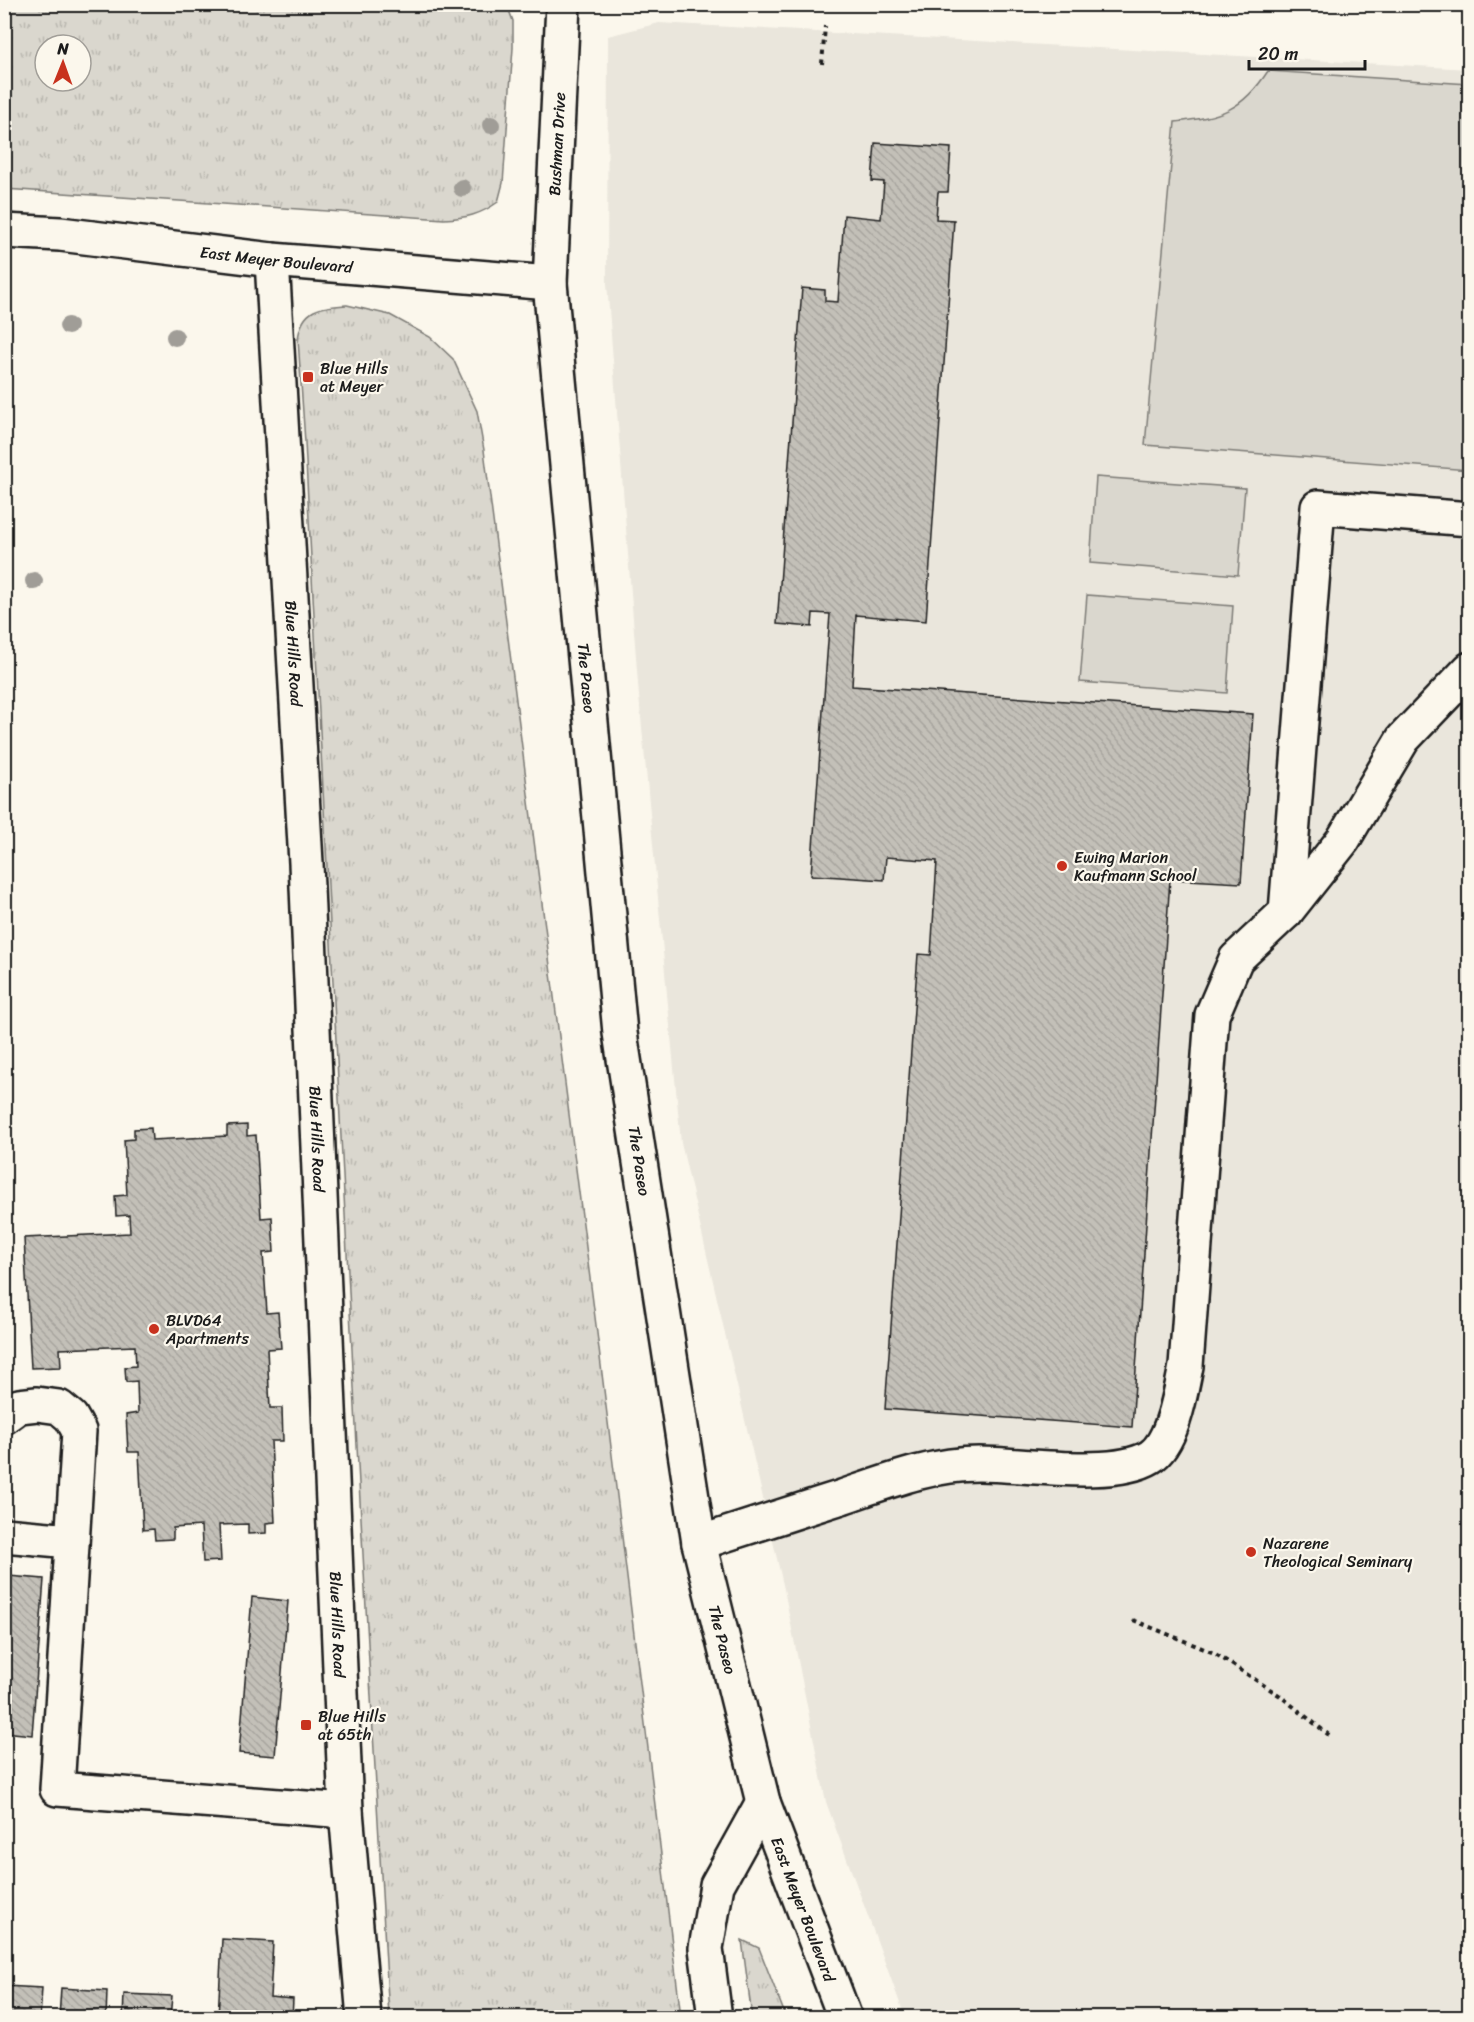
<svg xmlns="http://www.w3.org/2000/svg" width="1474" height="2022" viewBox="0 0 1474 2022" font-family="Sriracha,sans-serif">
<style>
.built{fill:#eae6dc}
.park{fill:url(#park-tufts);stroke:#7b7a75;stroke-width:1.5;fill-rule:evenodd}
.pitch{fill:#dad7ce;stroke:#7b7a75;stroke-width:1.5}
.building{fill:url(#building-back-hatch);stroke:#1c1c1c;stroke-width:1.5}
.lines{fill:none;stroke-linecap:round;stroke-linejoin:round}
.minor-casing{stroke:#1c1c1c;stroke-width:38}
.major-casing{stroke:#1c1c1c;stroke-width:38}
.path{stroke:#1c1c1c;stroke-width:4;stroke-dasharray:4.5 4.5;stroke-linecap:butt}
.minor{stroke:#fbf7ec;stroke-width:33}
.major{stroke:#fbf7ec;stroke-width:33}
.tree{fill:#a09d97}
.poi-dot{fill:#c8321e;stroke:#fbf7ec;stroke-width:2}
.labels{text-anchor:middle;dominant-baseline:central;stroke-width:4.5;stroke-linejoin:round;paint-order:stroke}
.street-label{font-size:16px;fill:#1c1c1c;stroke:#fbf7ec}
.poi-label{font-size:16px;fill:#1c1c1c;stroke:#fbf7ec;text-anchor:start}
</style>
<defs>
<pattern id="park-tufts" width="24" height="20" patternUnits="userSpaceOnUse" patternTransform="scale(1.5)"><rect width="24" height="20" fill="#dad7ce"/><path d="M3 7l-1-3M5 7V3M7 7l1-3M15 17l-1-3M17 17v-4M19 17l1-3" fill="none" stroke="#bab8b0"/></pattern>
<pattern id="building-back-hatch" width="6" height="6" patternUnits="userSpaceOnUse" patternTransform="scale(1.5)"><rect width="6" height="6" fill="#c3c0b8"/><path d="M-1 5l2 2M0 0l6 6M5-1l2 2" fill="none" stroke="#a7a49e"/></pattern>
</defs>
<rect width="100%" height="100%" fill="#fbf7ec"/>
<filter id="ink" filterUnits="userSpaceOnUse"><feTurbulence type="fractalNoise" baseFrequency=".0167" numOctaves="2"/><feDisplacementMap in="SourceGraphic" scale="12" xChannelSelector="R" yChannelSelector="G"/><feConvolveMatrix kernelMatrix="1 2 1 2 8 2 1 2 1" color-interpolation-filters="sRGB"/></filter>
<g filter="url(#ink)">
<path class="built" d="M 659,23 L 1469,69 L 1469,2017 L 905,2017 L 826,1802 L 784,1589 L 681,1143 L 639,696 L 607,283 L 608,36 Z"/>
<path class="park" d="M 4,5 L 507,5 L 513,21 L 513,48 L 503,183 L 498,202 C 480,215 466,218 444,219 L 5,189 ZM 45,45 L 81,45 L 81,81 L 45,81 Z
M 347,305 L 390,315 L 430,337 L 453,359 L 477,411 L 484,450 L 597,1333 L 681,2017 L 389,2017 L 358,1465 L 305,442 L 298,339 C 302,308 320,307 347,305 Z
M 742,1940 L 759,1948 L 786,2017 L 752,2017 Z"/>
<path class="pitch" d="M 1268,71 L 1469,84 L 1469,470 L 1145,445 L 1175,122 C 1220,117 1242,111 1268,71 Z
M 1096,477 L 1245,488 L 1238,575 L 1090,563 Z
M 1087,595 L 1233,606 L 1227,693 L 1080,682 Z"/>
<path class="building" d="M 875,143 L 951,148 L 948,192 L 938,192 L 936,219 L 954,220 L 926,621 L 856,615 L 852,686 L 1253,714 L 1241,883 L 1170,879 L 1132,1427 L 885,1409 L 918,954 L 931,955 L 937,861 L 886,857 L 884,880 L 811,875 L 830,614 L 813,613 L 812,627 L 777,624 L 802,288 L 825,290 L 825,301 L 838,302 L 844,215 L 881,219 L 884,182 L 872,181 Z
M 247,1125 L 247,1136 L 256,1135 L 261,1218 L 272,1217 L 274,1252 L 263,1253 L 267,1313 L 278,1312 L 281,1348 L 267,1349 L 270,1408 L 282,1408 L 283,1441 L 271,1441 L 275,1522 L 266,1523 L 266,1533 L 248,1534 L 248,1524 L 219,1525 L 221,1561 L 203,1562 L 201,1526 L 173,1528 L 173,1539 L 155,1540 L 154,1529 L 143,1530 L 139,1452 L 128,1452 L 126,1415 L 138,1413 L 137,1381 L 126,1382 L 125,1367 L 136,1366 L 135,1346 L 60,1349 L 61,1367 L 31,1368 L 24,1238 L 130,1233 L 129,1215 L 116,1216 L 115,1196 L 127,1195 L 124,1140 L 134,1139 L 134,1129 L 151,1128 L 152,1140 L 227,1136 L 227,1126 Z
M 8,1576 L 44,1579 L 32,1735 L 4,1732 L 4,1618 Z
M 252,1597 L 288,1601 L 275,1756 L 239,1753 Z
M 222,1939 L 273,1942 L 270,1997 L 293,1999 L 292,2018 L 218,2018 Z
M 4,1986 L 42,1988 L 40,2018 L 4,2018 Z
M 61,1988 L 107,1991 L 106,2018 L 59,2018 Z
M 124,1994 L 172,1996 L 170,2018 L 123,2018 Z"/>
<g class="lines">
<g class="minor-casing">
<g id="minor">
<path id="s1" d="M 272,260 L 306,863 L 346,1811 L 364,2018"/>
<path d="M 1286,912 L 1318,507 L 1470,519"/>
<path d="M 4,1417 L 19,1406 L 37,1404 L 59,1407 L 71,1417 L 79,1431 L 57,1789 L 346,1811"/>
<path d="M 4,1535 L 71,1541"/>
<path d="M 699,1543 C 746,1528 794,1512 842,1497 C 886,1482 931,1464 979,1464 C 1023,1464 1114,1479 1150,1457 C 1173,1443 1181,1391 1186,1366 L 1212,1015 L 1236,959 L 1286,912 L 1343,840 L 1403,739 L 1470,669"/>
</g>
</g>
<g class="major-casing">
<g id="major">
<path id="s2" d="M 563,4 L 550,283 L 620,1033 L 699,1543 L 763,1802 L 845,2018"/>
<path id="s3" d="M 4,231 L 60,234 L 272,260 L 550,283"/>
<path d="M 715,2018 L 706,1948 L 717,1885 L 763,1802"/>
</g>
</g>
<path class="path" d="M 822,64 L 825,26
M 1133,1620 L 1214,1653 L 1279,1695 L 1329,1735"/>
<use href="#minor" class="minor"/>
<use href="#major" class="major"/>
</g>
<g class="tree">
<circle cx="491" cy="125" r="9"/>
<circle cx="462" cy="188" r="9"/>
<circle cx="68" cy="326" r="9"/>
<circle cx="175" cy="337" r="9"/>
<circle cx="34" cy="581" r="9"/>
</g>
</g>
<g class="poi-dot">
<rect x="302" y="371" width="12" height="12" rx="3"/>
<circle cx="1062" cy="866" r="6"/>
<circle cx="154" cy="1329" r="6"/>
<circle cx="1251" cy="1552" r="6"/>
<rect x="300" y="1719" width="12" height="12" rx="3"/>
</g>
<g class="labels">
<g class="street-label">
<text transform="translate(557 144) rotate(-87)">Bushman Drive</text>
<text stroke="none"><textPath href="#s3" startOffset="274">East Meyer Boulevard</textPath></text>
<text stroke="none"><textPath href="#s1" startOffset="394">Blue Hills Road</textPath></text>
<text stroke="none"><textPath href="#s2" startOffset="676">The Paseo</textPath></text>
<text stroke="none"><textPath href="#s1" startOffset="880">Blue Hills Road</textPath></text>
<text stroke="none"><textPath href="#s2" startOffset="1162">The Paseo</textPath></text>
<text stroke="none"><textPath href="#s1" startOffset="1366">Blue Hills Road</textPath></text>
<text stroke="none"><textPath href="#s2" startOffset="1648">The Paseo</textPath></text>
<text stroke="none"><textPath href="#s2" startOffset="1930">East Meyer Boulevard</textPath></text>
</g>
<g class="poi-label">
<text x="320" y="368">Blue Hills<tspan x="320" dy="18">at Meyer</tspan></text>
<text x="1074" y="857">Ewing Marion<tspan x="1074" dy="18">Kaufmann School</tspan></text>
<text x="166" y="1320">BLVD64<tspan x="166" dy="18">Apartments</tspan></text>
<text x="1263" y="1543">Nazarene<tspan x="1263" dy="18">Theological Seminary</tspan></text>
<text x="318" y="1716">Blue Hills<tspan x="318" dy="18">at 65th</tspan></text>
</g>
</g>
<rect width="1474" height="2022" fill="none" stroke="#fbf7ec" stroke-width="24"/>
<rect x="12" y="12" width="1450" height="1998" fill="none" stroke="#1c1c1c" stroke-width="2" filter="url(#ink)"/>
<g transform="translate(63 63) rotate(1)"><circle r="28" fill="#fbf7ec" stroke="#a29f99" stroke-width="1.5"/>
<path d="M0-4.5L10 22L0 15L-10 22Z" fill="#c8321e"/>
<text y="-9" font-size="16" font-weight="bold" text-anchor="middle" fill="#1c1c1c">N</text>
</g>
<path d="M1249 60v9h116v-9" fill="none" stroke="#1c1c1c" stroke-width="3"/>
<text x="1258" y="60" font-size="18" fill="#1c1c1c" stroke="#fbf7ec" stroke-width="4.5" paint-order="stroke">20 m</text>
</svg>
